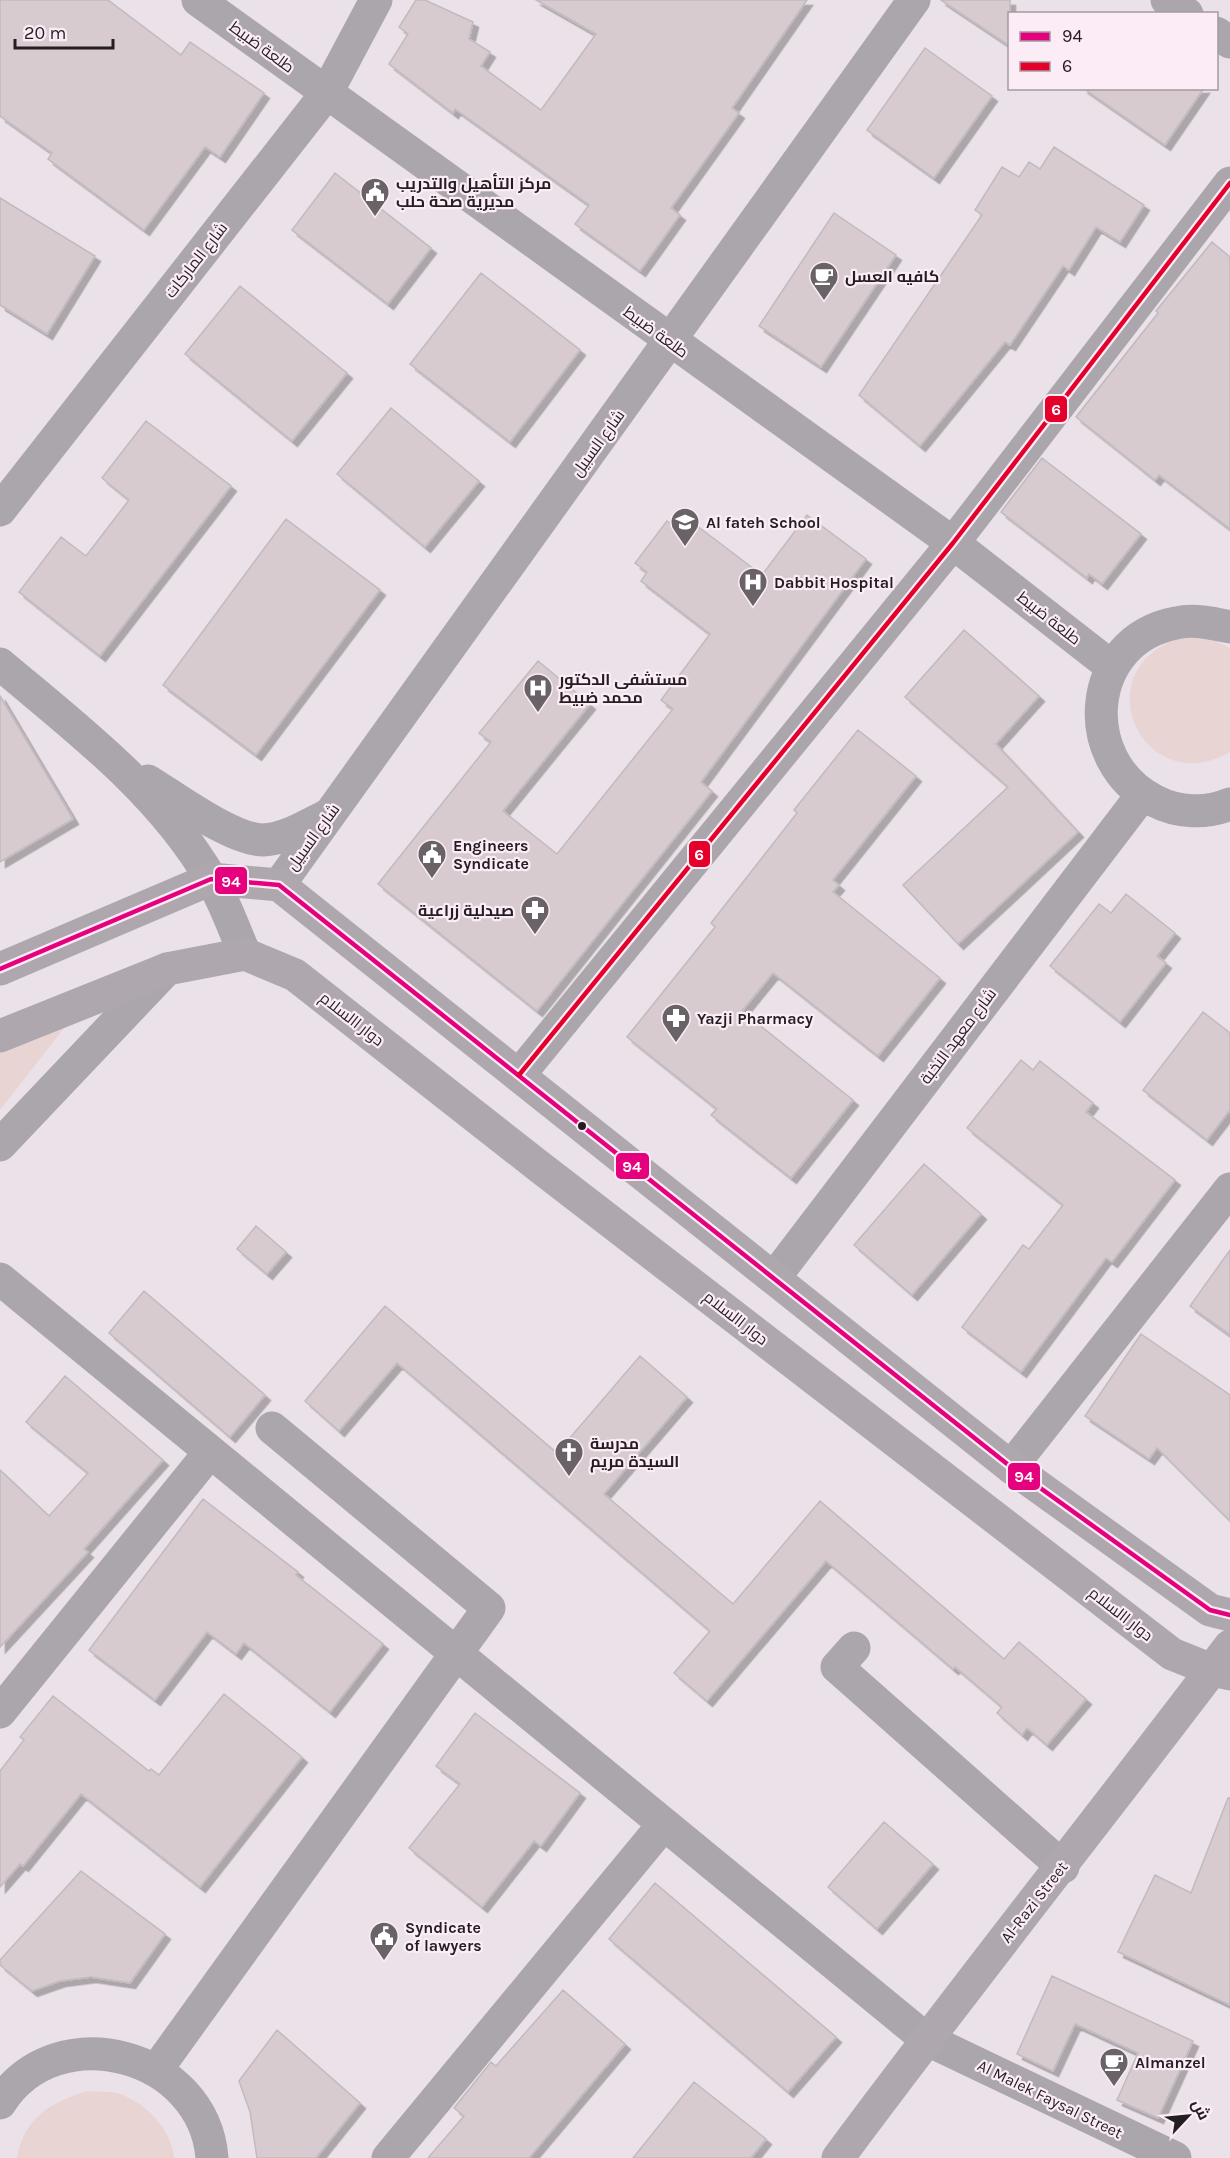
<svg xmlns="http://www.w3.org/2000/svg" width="1230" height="2158" viewBox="0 0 1230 2158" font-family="Karla,Cairo,sans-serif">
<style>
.green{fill:#e9d4d4}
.building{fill:#d7cbcf;stroke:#c1babe;stroke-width:1.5;filter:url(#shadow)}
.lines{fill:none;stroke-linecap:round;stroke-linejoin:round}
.minor{stroke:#aaa6ac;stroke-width:33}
.major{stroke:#aea8ae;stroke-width:33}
.bus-1-casing{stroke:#fbecf6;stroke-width:9}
.bus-2-casing{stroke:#fbecf6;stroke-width:9}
.bus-1{stroke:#e5007d;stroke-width:4.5}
.bus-2{stroke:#e4002b;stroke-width:4.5}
.bus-dot{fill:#231e21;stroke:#fbecf6;stroke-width:2}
.labels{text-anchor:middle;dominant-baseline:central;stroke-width:4.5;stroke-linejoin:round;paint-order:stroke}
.street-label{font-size:16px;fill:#231e21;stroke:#fbecf6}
.poi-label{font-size:16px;font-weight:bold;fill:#231e21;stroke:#fbecf6;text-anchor:start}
.line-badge{stroke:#fbecf6;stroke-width:2}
.badge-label{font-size:16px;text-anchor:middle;font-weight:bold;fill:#fff}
</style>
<defs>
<filter id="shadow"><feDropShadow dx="5.5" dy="5.5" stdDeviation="0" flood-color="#0004"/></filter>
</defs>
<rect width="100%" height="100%" fill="#eae2e8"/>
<path class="green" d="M 1187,636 L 1209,638 L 1230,648 L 1230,752 C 1141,803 1079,664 1187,636 Z
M 65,1027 L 0,1110 L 0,1052 Z
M 88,2091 C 97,2092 108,2091 117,2093 C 144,2101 172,2129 174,2158 L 17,2158 C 24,2117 51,2102 88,2091 Z"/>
<path class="building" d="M 0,0 L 108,0 L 181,55 L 190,42 L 264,93 L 220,157 L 205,147 L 144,230 L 48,159 L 52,153 L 0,116 Z
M 416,0 L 425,0 L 473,22 L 469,39 L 490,52 L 481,66 L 541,110 L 596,34 L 536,0 L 807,0 L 732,108 L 739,113 L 671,208 L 680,215 L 640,271 L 575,224 L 589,205 L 455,109 L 453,113 L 389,64 L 408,34 L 399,27 Z
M 941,0 L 1010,0 L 1010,46 Z
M 925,48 L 992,96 L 934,178 L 867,130 Z
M 1083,88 L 1204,88 L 1165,145 Z
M 1054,147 L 1144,205 L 1120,242 L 1096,227 L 1069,270 L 1063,266 L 1010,345 L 1005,342 L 920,446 L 859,395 L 982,215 L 975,210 L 1002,167 L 1019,177 L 1029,162 L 1040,169 Z
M 335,173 L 431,248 L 388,304 L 292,230 Z
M 0,198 L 95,256 L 47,334 L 0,305 Z
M 834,213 L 896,255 L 821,367 L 759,326 Z
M 1212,242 L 1230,257 L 1230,529 L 1159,475 L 1155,480 L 1076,417 L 1158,313 L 1156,311 Z
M 481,273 L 580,350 L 510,442 L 410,364 Z
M 240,286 L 347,373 L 292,441 L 185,354 Z
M 391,408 L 479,481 L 425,547 L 337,474 Z
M 146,421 L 231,486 L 100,656 L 19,592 L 61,537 L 86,556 L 129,500 L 102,478 Z
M 1042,458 L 1141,534 L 1102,584 L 1089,574 L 1087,578 L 1001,512 Z
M 807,515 L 866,559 L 701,782 L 712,791 L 537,1011 L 378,884 L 491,742 L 479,733 L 538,661 L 590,704 L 503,811 L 557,854 L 673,709 L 661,700 L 710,634 L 641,581 L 647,572 L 635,563 L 667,521 L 676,527 L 684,516 L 762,575 Z
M 286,519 L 380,590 L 256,755 L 163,685 Z
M 964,630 L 1039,696 L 996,744 L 1078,832 L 958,944 L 903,885 L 1008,787 L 905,697 Z
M 0,696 L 73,819 L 0,862 Z
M 858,730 L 916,776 L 833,880 L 839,885 L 833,892 L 940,978 L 878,1056 L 773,973 L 742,1011 L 853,1100 L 791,1178 L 711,1115 L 717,1109 L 627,1037 L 715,927 L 711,923 L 797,813 L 794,810 Z
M 1126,894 L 1175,933 L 1157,956 L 1166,963 L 1120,1022 L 1050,966 L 1099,904 L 1111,913 Z
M 1203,1012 L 1230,1033 L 1230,1110 L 1207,1140 L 1143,1090 Z
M 1021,1060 L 1033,1070 L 1040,1061 L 1093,1103 L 1086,1112 L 1175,1180 L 1112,1262 L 1106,1258 L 1021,1372 L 962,1327 L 1023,1245 L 1029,1249 L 1063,1205 L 967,1128 Z
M 924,1164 L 981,1214 L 912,1295 L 854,1245 Z
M 256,1226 L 286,1252 L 267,1274 L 237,1249 Z
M 1230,1250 L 1230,1335 L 1190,1306 Z
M 144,1291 L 265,1395 L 230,1437 L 109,1333 Z
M 385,1306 L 557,1453 L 640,1356 L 687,1397 L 604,1494 L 733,1604 L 820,1501 L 1004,1659 L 1019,1642 L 1086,1699 L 1047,1745 L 1027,1728 L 1022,1735 L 997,1713 L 1002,1707 L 955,1667 L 953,1669 L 826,1561 L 707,1701 L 674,1673 L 710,1631 L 397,1363 L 339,1431 L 305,1401 Z
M 1141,1334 L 1230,1395 L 1230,1521 L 1157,1448 L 1149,1459 L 1085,1416 Z
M 65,1376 L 163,1460 L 84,1549 L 88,1552 L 0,1647 L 0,1470 L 49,1516 L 88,1473 L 26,1422 Z
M 203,1499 L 298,1572 L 296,1575 L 383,1644 L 330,1712 L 244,1643 L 236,1654 L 207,1632 L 155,1700 L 89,1650 Z
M 224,1694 L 302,1757 L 200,1887 L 81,1794 L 23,1866 L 20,1864 L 0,1887 L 0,1771 L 24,1740 L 20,1737 L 53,1696 L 149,1771 L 151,1769 L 159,1775 Z
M 475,1713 L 580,1793 L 541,1846 L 534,1841 L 482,1907 L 409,1848 L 460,1784 L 436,1766 Z
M 1228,1798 L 1230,1798 L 1230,2005 L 1118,1952 L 1155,1875 L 1191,1893 Z
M 884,1822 L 933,1864 L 877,1929 L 828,1887 Z
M 81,1871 L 165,1934 L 130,1983 L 91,1977 L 60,1981 L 32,1991 L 0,1965 L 0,1960 Z
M 655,1883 L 836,2037 L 788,2092 L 609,1939 Z
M 1052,1976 L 1193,2041 L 1158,2118 L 1117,2100 L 1138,2053 L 1075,2024 L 1053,2071 L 1017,2054 Z
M 563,1990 L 625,2044 L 529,2158 L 428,2158 L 464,2116 L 454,2108 L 491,2062 L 496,2066 Z
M 277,2030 L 360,2103 L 316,2158 L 257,2158 L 250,2112 L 239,2081 Z
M 694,2082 L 766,2139 L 751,2158 L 633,2158 Z"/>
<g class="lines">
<path class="minor" d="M 198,0 L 953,543 L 1112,667
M 1167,0 L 1187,14
M 1216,33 L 1230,42
M 0,510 L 326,94 L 376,0
M 1230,627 C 1212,623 1194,619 1176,623 C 1085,640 1076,761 1155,801 C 1178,813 1206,814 1230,804
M 0,664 C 76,728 160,791 211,879 C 225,902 234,930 245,954
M 148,781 C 176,798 232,840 263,840 C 286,839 308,825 328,815
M 279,885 L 914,0
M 519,1075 L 953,543 L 1230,183
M 0,1145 L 167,969
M 774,1278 L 1142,795
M 0,1279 L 926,2039 L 1175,2158
M 1011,1467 L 1230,1189
M 854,1648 L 837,1667 L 1063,1867
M 0,1712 L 210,1452
M 157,2069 L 489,1608 L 272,1428
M 0,2103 C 57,2014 204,2054 212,2158
M 388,2158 L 664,1824"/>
<path class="major" d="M 0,969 L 211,879 L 279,885 L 1011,1467 L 1210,1610 L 1230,1615
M 0,1036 L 167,969 L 245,954 L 295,975 L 541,1168 L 1172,1654 L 1212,1670 L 1230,1674
M 838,2158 C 966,1985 1100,1818 1230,1646"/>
<g class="bus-1-casing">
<path id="bus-1" d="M 0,969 L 211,879 L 279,885 L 1011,1467 L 1210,1610 L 1230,1615"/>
</g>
<g class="bus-2-casing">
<path id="bus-2" d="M 519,1075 L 953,543 L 1230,183"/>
</g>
<use href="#bus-1" class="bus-1"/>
<use href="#bus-2" class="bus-2"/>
</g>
<defs>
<g id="civic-pin" transform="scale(1.5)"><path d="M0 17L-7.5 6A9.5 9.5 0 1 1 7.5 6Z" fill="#696367" stroke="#fbecf6"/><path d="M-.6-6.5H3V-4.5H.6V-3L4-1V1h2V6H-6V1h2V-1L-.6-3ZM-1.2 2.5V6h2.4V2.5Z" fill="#fff"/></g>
<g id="cafe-pin" transform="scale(1.5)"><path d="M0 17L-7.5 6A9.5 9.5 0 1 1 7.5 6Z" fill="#696367" stroke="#fbecf6"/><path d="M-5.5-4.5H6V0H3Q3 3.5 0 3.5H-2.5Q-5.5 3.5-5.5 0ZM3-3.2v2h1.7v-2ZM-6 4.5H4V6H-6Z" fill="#fff"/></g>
<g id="school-pin" transform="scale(1.5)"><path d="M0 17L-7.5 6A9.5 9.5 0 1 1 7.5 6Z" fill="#696367" stroke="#fbecf6"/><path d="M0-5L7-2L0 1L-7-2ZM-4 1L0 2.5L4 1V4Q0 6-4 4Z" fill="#fff"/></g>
<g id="hospital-pin" transform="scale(1.5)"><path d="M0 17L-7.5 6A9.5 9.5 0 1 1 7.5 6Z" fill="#696367" stroke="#fbecf6"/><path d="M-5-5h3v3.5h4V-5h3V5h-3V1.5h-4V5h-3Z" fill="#fff"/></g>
<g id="pharmacy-pin" transform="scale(1.5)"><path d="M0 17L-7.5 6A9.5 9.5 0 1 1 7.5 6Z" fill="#696367" stroke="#fbecf6"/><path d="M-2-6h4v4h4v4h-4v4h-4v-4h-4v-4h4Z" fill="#fff"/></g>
<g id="church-pin" transform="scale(1.5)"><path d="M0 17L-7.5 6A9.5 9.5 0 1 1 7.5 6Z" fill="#696367" stroke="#fbecf6"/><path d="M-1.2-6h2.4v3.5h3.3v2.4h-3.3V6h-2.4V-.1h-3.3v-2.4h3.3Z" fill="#fff"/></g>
</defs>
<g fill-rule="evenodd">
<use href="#civic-pin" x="375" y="192"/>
<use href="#cafe-pin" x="824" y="276"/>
<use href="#school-pin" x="685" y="522"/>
<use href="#hospital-pin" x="753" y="582"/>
<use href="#hospital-pin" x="538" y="688"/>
<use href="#civic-pin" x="432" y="854"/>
<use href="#pharmacy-pin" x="535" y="910"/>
<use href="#pharmacy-pin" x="676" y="1018"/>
<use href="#church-pin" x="569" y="1452"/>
<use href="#civic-pin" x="384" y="1936"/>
<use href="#cafe-pin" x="1114" y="2062"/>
</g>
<circle class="bus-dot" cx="582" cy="1126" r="5"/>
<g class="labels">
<g class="street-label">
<text transform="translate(262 47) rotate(36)">طلعة ضبيط</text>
<text transform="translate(196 260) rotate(-52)">شارع الماركات</text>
<text transform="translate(656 332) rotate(36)">طلعة ضبيط</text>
<text transform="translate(598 443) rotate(-54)">شارع السبيل</text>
<text transform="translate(1049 618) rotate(38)">طلعة ضبيط</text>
<text transform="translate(313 837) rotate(-54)">شارع السبيل</text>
<text transform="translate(352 1019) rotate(38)">دوار االسلام</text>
<text transform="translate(958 1036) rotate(-53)">شارع معهد النخبة</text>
<text transform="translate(736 1318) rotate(38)">دوار االسلام</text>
<text transform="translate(1121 1614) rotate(38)">دوار االسلام</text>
<text transform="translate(1034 1902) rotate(-52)">Al-Razi Street</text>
<text transform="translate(1050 2099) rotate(26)">Al Malek Faysal Street</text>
</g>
<g class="poi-label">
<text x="396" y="183">مركز التأهيل والتدريب<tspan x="396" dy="18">مديرية صحة حلب</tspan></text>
<text x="845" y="276">كافيه العسل</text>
<text x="706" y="522">Al fateh School</text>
<text x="774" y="582">Dabbit Hospital</text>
<text x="559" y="679">مستشفى الدكتور<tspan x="559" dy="18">محمد ضبيط</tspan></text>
<text x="453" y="845">Engineers<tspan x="453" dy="18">Syndicate</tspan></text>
<text x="514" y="910" text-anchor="end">صيدلية زراعية</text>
<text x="697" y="1018">Yazji Pharmacy</text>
<text x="590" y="1443">مدرسة<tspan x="590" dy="18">السيدة مريم</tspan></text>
<text x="405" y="1927">Syndicate<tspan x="405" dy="18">of lawyers</tspan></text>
<text x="1135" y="2062">Almanzel</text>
</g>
</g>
<g class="line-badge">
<rect x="1044" y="395" width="24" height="28" rx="6" fill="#e4002b"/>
<rect x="688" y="840" width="23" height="28" rx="6" fill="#e4002b"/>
<rect x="214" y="866" width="34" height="29" rx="6" fill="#e5007d"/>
<rect x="615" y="1152" width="35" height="28" rx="6" fill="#e5007d"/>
<rect x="1007" y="1462" width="34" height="29" rx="6" fill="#e5007d"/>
</g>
<g class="badge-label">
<text x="1056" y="415">6</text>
<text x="699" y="860">6</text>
<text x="231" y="887">94</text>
<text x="632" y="1172">94</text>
<text x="1024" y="1482">94</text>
</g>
<rect x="1008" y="12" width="210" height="78" fill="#fbecf6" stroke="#a59aa1" stroke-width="1.5"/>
<rect x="1020" y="32" width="30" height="9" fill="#e5007d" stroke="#a59aa1" stroke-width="1.5"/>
<text x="1062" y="42" font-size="18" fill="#231e21">94</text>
<rect x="1020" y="62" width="30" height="9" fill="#e4002b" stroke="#a59aa1" stroke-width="1.5"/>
<text x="1062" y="72" font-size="18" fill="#231e21">6</text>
<g transform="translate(1188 2116) rotate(64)" stroke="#fbecf6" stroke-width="4.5" paint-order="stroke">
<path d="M0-4.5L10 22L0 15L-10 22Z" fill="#231e21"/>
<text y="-9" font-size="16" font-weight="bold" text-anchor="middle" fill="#231e21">ش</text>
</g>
<path d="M15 39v9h98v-9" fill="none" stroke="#231e21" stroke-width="3"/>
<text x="24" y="39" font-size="18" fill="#231e21" stroke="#fbecf6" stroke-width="4.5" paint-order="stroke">20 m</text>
</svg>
